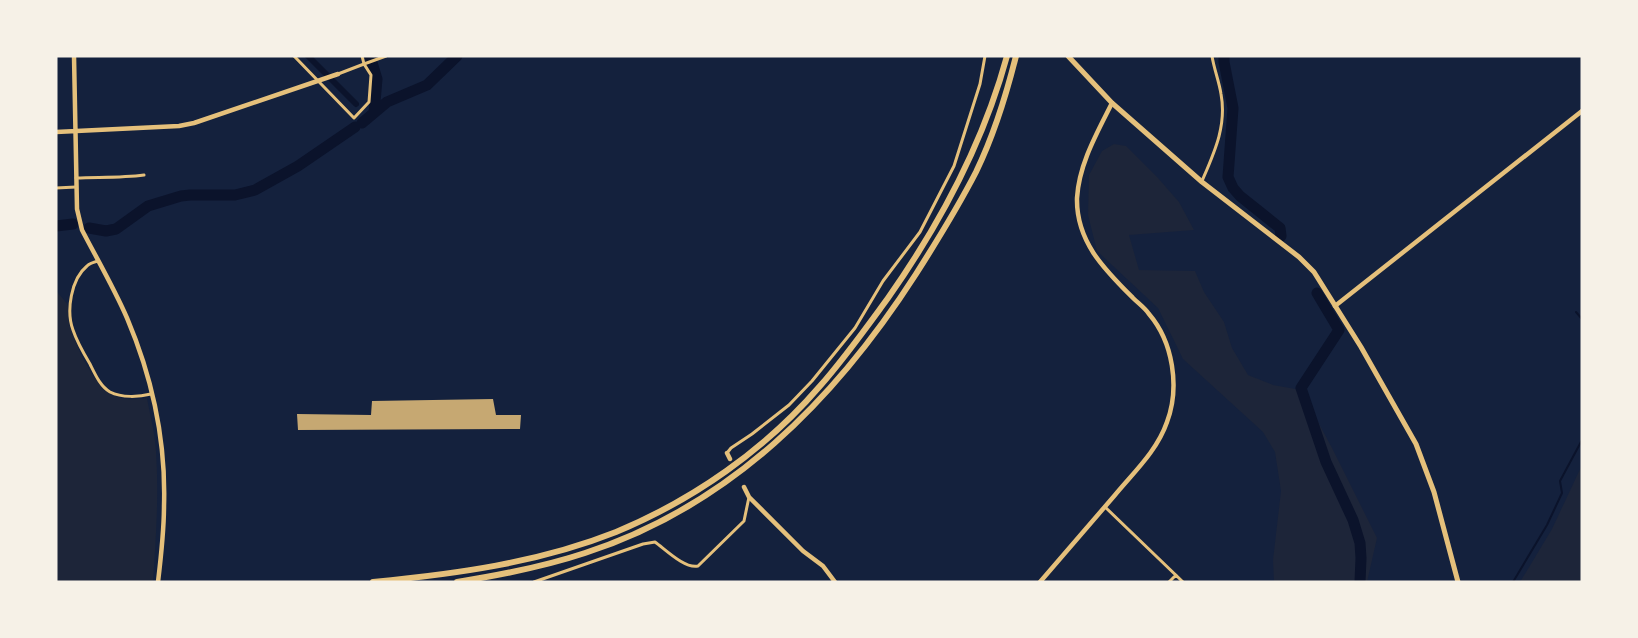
<svg xmlns="http://www.w3.org/2000/svg" width="1638" height="638" viewBox="0 0 1638 638" font-family="Montserrat,sans-serif">
<style>
.green{fill:#1d2539}
.lines{fill:none;stroke-linecap:round;stroke-linejoin:round}
.stream{stroke:#0b132b;stroke-width:2}
.canal{stroke:#0b132b;stroke-width:6}
.river{stroke:#0b132b;stroke-width:11}
.building{fill:#c6a872}
.minor{stroke:#e5c07b;stroke-width:3}
.tertiary{stroke:#e5c07b;stroke-width:4.5}
.secondary{stroke:#e5c07b;stroke-width:5}
.motorway{stroke:#e5c07b;stroke-width:6}
</style>
<rect width="100%" height="100%" fill="#14213d"/>
<path class="green" d="M 1114,144 L 1126,146 L 1158,178 L 1179,202 L 1194,230 L 1129,235 L 1139,270 L 1195,271 L 1204,292 L 1224,322 L 1232,348 L 1248,375 L 1273,385 L 1301,390 L 1332,448 L 1377,538 L 1367,582 L 1274,582 L 1273,560 L 1281,491 L 1275,452 L 1263,432 L 1183,359 L 1158,308 L 1097,251 L 1088,215 L 1089,175 L 1102,151 Z
M 56,290 C 59,295 66,301 68,306 C 70,313 68,322 71,329 C 78,351 94,386 116,396 C 126,401 136,399 147,398 C 150,415 155,433 156,451 C 159,494 156,538 153,582 L 56,582 Z
M 1582,465 L 1582,582 L 1520,582 L 1552,529 Z"/>
<g class="lines">
<path class="stream" d="M 1576,312 L 1582,319
M 1513,582 L 1547,525 L 1562,493 L 1560,481 L 1582,440"/>
<path class="canal" d="M 308,56 L 356,104"/>
<path class="river" d="M 370,56 L 377,79 L 374,113
M 1224,56 L 1224,62 L 1233,108 L 1228,177 L 1233,188 L 1240,196 L 1280,228 L 1281,236
M 362,123 L 387,102 L 427,85 L 457,56
M 56,226 L 73,224
M 89,228 L 106,231 L 116,229 L 148,206 L 181,196 L 190,195 L 235,195 L 255,190 L 298,166 L 355,127
M 1317,293 L 1339,330 L 1301,388 L 1326,462 L 1353,520 L 1360,543 L 1361,558 L 1360,582"/>
</g>
<path class="building" d="M 493,399 L 496,415 L 521,415 L 520,429 L 298,430 L 297,414 L 371,415 L 372,401 Z"/>
<g class="lines">
<path class="minor" d="M 294,56 L 354,118 L 369,102 L 371,75 L 364,64 L 386,56
M 338,74 L 364,64 L 362,56
M 76,178 C 99,177 122,178 144,175
M 1202,181 C 1214,153 1227,126 1221,94 C 1219,81 1214,69 1212,56
M 56,188 L 76,187
M 98,261 C 94,262 90,263 87,266 C 71,279 66,311 73,330 C 77,342 84,354 90,364 C 95,374 100,386 110,392 C 122,398 139,397 151,394
M 727,453 L 731,448 L 752,434 L 789,405 L 812,381 L 855,328 L 883,281 L 920,232 L 954,166 L 980,84 L 985,56
M 1105,507 L 1183,582
M 534,582 L 643,544 L 655,542 C 666,550 685,569 698,566 L 744,521 L 749,497
M 1169,582 L 1176,575"/>
<path class="tertiary" d="M 74,56 L 77,209 L 82,230 C 97,259 114,288 127,318 C 152,377 166,442 164,506 C 164,531 161,557 158,582
M 56,132 L 179,126 L 194,123 L 338,74
M 1335,306 L 1582,111
M 727,453 L 730,459
M 744,487 L 749,497 L 803,551 L 823,566 L 835,582
M 1040,582 C 1065,553 1090,524 1115,495 C 1134,472 1157,451 1167,422 C 1180,387 1173,342 1149,314 C 1145,308 1138,303 1133,298 C 1105,270 1076,242 1077,198 C 1079,164 1097,133 1112,103"/>
<path class="secondary" d="M 1068,56 L 1112,103 L 1202,182 L 1299,257 L 1314,272 L 1361,347 L 1416,444 L 1434,492 L 1458,582"/>
<path class="motorway" d="M 373,582 C 455,574 538,563 616,532 C 693,500 765,450 820,386 C 844,359 866,328 888,298 C 940,224 983,144 1007,56
M 457,582 C 501,575 543,567 585,553 C 730,506 835,400 916,274 C 937,241 958,207 976,172 C 994,135 1006,96 1016,56"/>
</g>
<rect width="1638" height="638" fill="none" stroke="#f6f1e7" stroke-width="115"/>
</svg>
